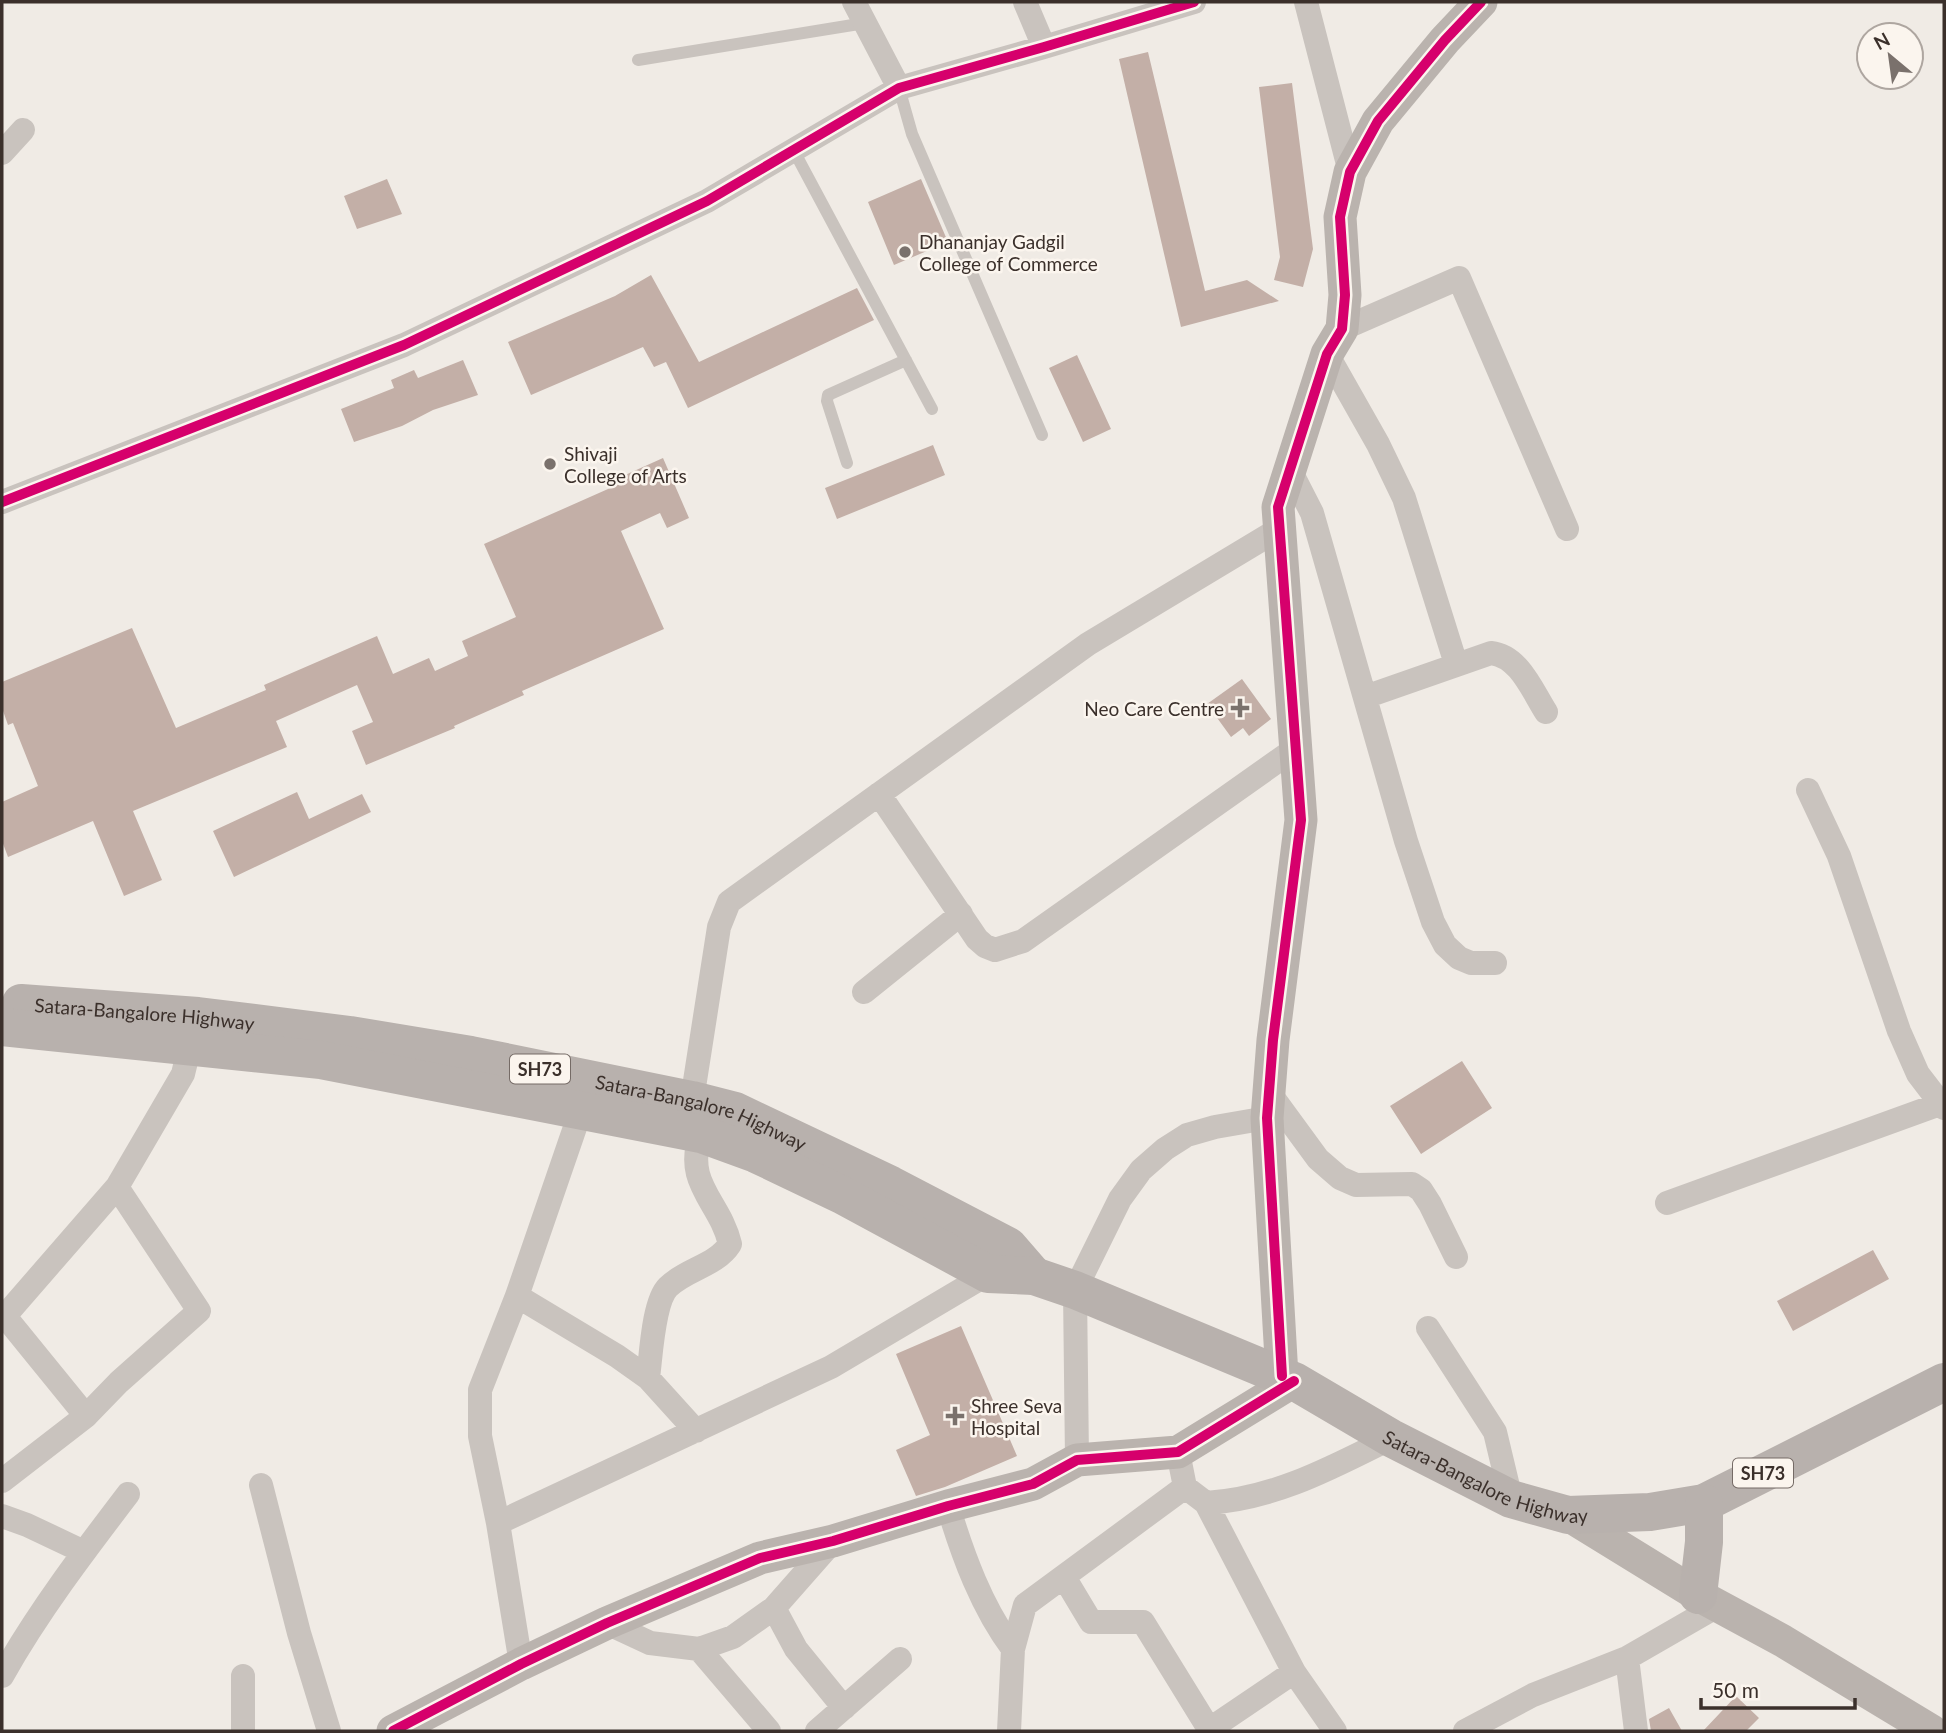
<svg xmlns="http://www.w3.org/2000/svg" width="1946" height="1733" viewBox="0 0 1946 1733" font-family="Lato,sans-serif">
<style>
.building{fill:#c3afa7}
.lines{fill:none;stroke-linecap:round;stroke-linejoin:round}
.lane{stroke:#c9c3be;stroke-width:12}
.street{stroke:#c9c3be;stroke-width:24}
.secondary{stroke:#bab3ae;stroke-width:33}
.primary{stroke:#b8b1ad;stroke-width:38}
.cycleway-casing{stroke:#fbf5ee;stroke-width:15}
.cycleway{stroke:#d6006c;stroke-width:10}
.poi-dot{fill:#7a716c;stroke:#fbf5ee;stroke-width:2.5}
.labels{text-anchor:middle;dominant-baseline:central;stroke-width:5;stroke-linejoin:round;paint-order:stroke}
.shield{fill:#fbf5ee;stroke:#756b66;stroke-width:2}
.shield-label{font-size:18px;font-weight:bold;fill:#3b302b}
.poi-label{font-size:19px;fill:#3b302b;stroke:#fbf5ee;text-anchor:start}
.street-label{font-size:19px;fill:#3b302b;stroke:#fbf5ee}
</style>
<rect width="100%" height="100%" fill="#f0ebe5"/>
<path class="building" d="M 1148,52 L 1205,291 L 1247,280 L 1279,301 L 1181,327 L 1119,59 Z
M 1292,83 L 1313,249 L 1303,287 L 1274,280 L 1280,257 L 1259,87 Z
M 387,179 L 402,214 L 357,229 L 344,196 Z
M 921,179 L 948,242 L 894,265 L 868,202 Z
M 651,275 L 699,362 L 857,288 L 874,320 L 688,408 L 666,362 L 654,367 L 643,347 L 531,395 L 508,342 L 615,296 Z
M 1077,355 L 1111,429 L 1083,442 L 1049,368 Z
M 463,360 L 478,395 L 433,410 L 402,426 L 354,442 L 341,409 L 394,388 L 391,380 L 414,370 L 418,378 Z
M 933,445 L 945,475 L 837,519 L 825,488 Z
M 663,458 L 689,518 L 667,528 L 660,513 L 621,531 L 664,629 L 522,691 L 524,695 L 454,726 L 455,728 L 366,765 L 352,731 L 373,722 L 357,685 L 276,721 L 287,747 L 133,811 L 162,880 L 124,896 L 93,821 L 8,857 L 2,841 L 2,802 L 38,786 L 13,723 L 8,725 L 2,708 L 2,682 L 132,628 L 176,728 L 266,690 L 264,685 L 377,636 L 393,674 L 429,658 L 435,671 L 468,656 L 462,641 L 516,617 L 484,544 L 617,485 L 614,480 Z
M 1242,679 L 1271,719 L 1249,736 L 1243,728 L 1231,737 L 1207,704 Z
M 297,792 L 309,819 L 362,794 L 371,812 L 234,877 L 213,831 Z
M 1462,1061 L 1492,1108 L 1421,1154 L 1390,1106 Z
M 1873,1250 L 1889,1279 L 1793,1331 L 1777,1301 Z
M 961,1326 L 1017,1456 L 945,1487 L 916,1496 L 896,1450 L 930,1435 L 896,1354 Z
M 1736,1696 L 1759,1718 L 1746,1731 L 1703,1731 Z
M 1669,1708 L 1682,1731 L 1651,1731 L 1649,1719 Z"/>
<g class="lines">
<path class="lane" d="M 638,60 L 865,23
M 899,88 L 912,134 L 1042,435
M 794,151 L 932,409
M 847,463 L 827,401 L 828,395 L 906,360"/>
<path class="street" d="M 854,2 L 899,88
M 1025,2 L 1044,47
M 1306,2 L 1350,172
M 2,153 L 23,130
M 1342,329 L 1459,278 L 1567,529
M 1327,354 L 1378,444 L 1404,498 L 1456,664
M 1291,472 L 1312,513 L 1406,841 L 1433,922 L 1445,945 L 1459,958 L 1471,963 L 1495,963
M 2,502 L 404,345 L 707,201 L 899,88 L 1044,47 L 1194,2
M 1365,697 L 1491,653 C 1519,656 1532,690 1546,712
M 1808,790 L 1839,856 L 1899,1031 L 1918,1074 L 1944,1108
M 879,794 L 977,939 L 985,946 L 995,950 L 1023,941 L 1296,748
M 864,992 L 961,914
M 1269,1092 L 1318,1159 L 1340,1178 L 1356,1185 L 1412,1184 L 1421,1190 L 1430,1204 L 1456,1257
M 692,1100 L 719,927 L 729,902 L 1088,644 L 1279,529
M 1667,1203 L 1940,1104
M 517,1296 L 617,1356 L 648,1378 L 696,1431
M 2,1317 L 12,1325 L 86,1416 L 2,1481
M 3,1318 L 117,1187 L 183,1074 L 190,1045
M 1428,1328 L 1495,1432 L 1511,1499
M 648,1378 C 651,1357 653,1302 668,1287 C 686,1269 716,1266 730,1244 C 720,1201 683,1184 701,1134
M 86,1416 L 119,1382 L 199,1311 L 117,1187
M 1077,1460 L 1075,1290 L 1120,1199 L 1141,1170 L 1165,1149 L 1187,1135 L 1215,1127 L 1267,1118
M 261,1485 L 299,1633 L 329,1731
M 1185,1487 L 1206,1503 C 1274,1499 1331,1468 1391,1438
M 1206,1503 L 1294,1672
M 948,1506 C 963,1556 982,1608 1013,1649
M 2,1516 L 27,1525 L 84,1552
M 498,1523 L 831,1367 L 988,1274 L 993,1267
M 1064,1577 L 1091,1622 L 1143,1622 L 1209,1729
M 774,1608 L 796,1649 L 844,1708
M 607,1623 L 650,1643 L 699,1649 L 733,1637 L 774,1608 L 833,1541
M 699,1649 L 769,1731
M 521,1664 L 498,1523 L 480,1436 L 480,1390 L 517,1296 L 581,1110
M 2,1676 C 38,1612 83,1553 128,1494
M 243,1676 L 243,1731
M 817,1731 L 900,1659
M 1009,1731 L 1013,1649 L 1025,1605 L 1185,1487 L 1178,1452
M 1207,1731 L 1294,1672 L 1335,1731
M 1465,1731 L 1533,1695 L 1627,1658
M 1636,1731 L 1627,1658 L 1719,1605"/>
<path class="secondary" d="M 1282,1376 L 1267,1118 L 1273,1040 L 1301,820 L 1278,507 L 1327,354 L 1342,329 L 1345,295 L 1340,217 L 1350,172 L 1378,121 L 1445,40 L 1481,2
M 1568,1515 L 1698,1595 L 1783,1641 L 1932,1731
M 393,1731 L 521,1664 L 607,1623 L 760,1558 L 833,1541 L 948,1506 L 1033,1484 L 1077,1460 L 1178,1452 L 1294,1381"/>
<g class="primary">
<path id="s1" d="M 21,1003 L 198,1016 L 350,1035 L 471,1055 L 692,1100 L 735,1111 L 891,1185 L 1008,1246 L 1034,1276"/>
<path id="s2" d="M 2,1027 L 321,1060 L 701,1134 L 756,1154 L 842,1195 L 988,1274 L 1034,1276 L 1075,1290 L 1294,1381 L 1391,1438 L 1511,1499 L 1568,1515 L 1650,1512 L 1704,1503 L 1944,1382"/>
<path d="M 1698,1595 L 1704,1542 L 1704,1503"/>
</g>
<g class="cycleway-casing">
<path id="cycleway" d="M 2,502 L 404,345 L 707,201 L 899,88 L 1044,47 L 1194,2
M 1282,1376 L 1267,1118 L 1273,1040 L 1301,820 L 1278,507 L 1327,354 L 1342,329 L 1345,295 L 1340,217 L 1350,172 L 1378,121 L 1445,40 L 1481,2
M 393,1731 L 521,1664 L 607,1623 L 760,1558 L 833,1541 L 948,1506 L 1033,1484 L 1077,1460 L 1178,1452 L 1294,1381"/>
</g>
<use href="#cycleway" class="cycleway"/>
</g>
<g class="poi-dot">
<circle cx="905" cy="252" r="7"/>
<circle cx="550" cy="464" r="7"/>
<path d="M1236.5 697.5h7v7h7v7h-7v7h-7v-7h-7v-7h7z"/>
<path d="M951.5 1405.5h7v7h7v7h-7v7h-7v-7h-7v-7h7z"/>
</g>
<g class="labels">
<g class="shield">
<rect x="510" y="1054.5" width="60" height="29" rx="5"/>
<rect x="1733" y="1458.5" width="60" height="29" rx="5"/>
</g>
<g class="shield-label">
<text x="540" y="1069">SH73</text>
<text x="1763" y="1473">SH73</text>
</g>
<g class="poi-label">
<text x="919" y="241">Dhananjay Gadgil<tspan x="919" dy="22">College of Commerce</tspan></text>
<text x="564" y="453">Shivaji<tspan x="564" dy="22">College of Arts</tspan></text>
<text x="1224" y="708" text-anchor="end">Neo Care Centre</text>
<text x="971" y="1405">Shree Seva<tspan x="971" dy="22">Hospital</tspan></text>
</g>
<g class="street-label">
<text stroke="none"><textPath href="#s1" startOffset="124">Satara-Bangalore Highway</textPath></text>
<text stroke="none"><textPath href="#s1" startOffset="691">Satara-Bangalore Highway</textPath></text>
<text stroke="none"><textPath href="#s2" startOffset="1570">Satara-Bangalore Highway</textPath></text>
</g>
</g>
<rect width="1946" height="1733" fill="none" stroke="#3b302b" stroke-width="7"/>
<g transform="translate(1890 56) rotate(331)"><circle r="33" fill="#fbf5ee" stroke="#aea6a0" stroke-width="2"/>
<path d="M0-5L12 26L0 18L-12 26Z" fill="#7a716c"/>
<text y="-10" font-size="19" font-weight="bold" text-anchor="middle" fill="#3b302b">N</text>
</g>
<path d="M1701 1698v10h154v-10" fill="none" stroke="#3b302b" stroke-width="3.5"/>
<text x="1712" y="1698" font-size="21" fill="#3b302b" stroke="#fbf5ee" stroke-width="5" paint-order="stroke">50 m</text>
</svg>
